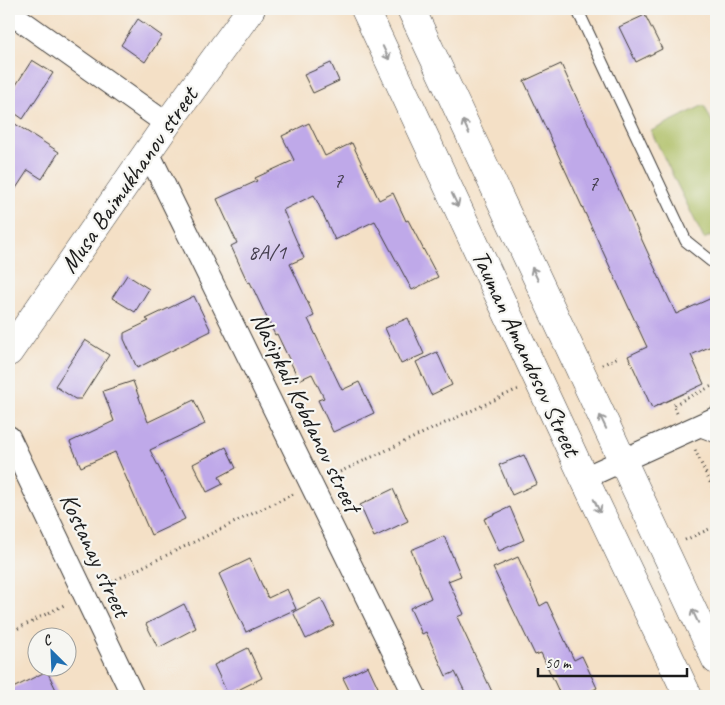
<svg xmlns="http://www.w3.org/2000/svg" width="725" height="705" viewBox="0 0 725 705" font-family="Caveat,sans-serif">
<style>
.green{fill:#abbc5f;stroke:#646c3e}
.building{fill:#bfa9e9}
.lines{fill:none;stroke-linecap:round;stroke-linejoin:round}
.lane-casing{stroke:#3c3936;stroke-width:13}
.street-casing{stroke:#3c3936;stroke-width:24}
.secondary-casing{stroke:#3c3936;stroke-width:29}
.primary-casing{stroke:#3c3936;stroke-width:29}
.path{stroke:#3c3936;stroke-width:3;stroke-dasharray:1 4;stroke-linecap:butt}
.lane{stroke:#fff;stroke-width:11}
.street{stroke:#fff;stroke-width:22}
.secondary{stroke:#fff;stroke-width:28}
.primary{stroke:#fff;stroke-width:28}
.oneway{stroke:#999}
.labels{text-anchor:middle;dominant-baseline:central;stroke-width:4.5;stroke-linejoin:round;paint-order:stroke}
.number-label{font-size:22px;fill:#453f4f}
.street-label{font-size:25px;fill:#1c1c1c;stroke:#f6f6f2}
</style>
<rect width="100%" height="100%" fill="#f6f6f2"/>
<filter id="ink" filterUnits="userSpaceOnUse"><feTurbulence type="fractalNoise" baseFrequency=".02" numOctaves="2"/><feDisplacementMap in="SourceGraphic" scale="10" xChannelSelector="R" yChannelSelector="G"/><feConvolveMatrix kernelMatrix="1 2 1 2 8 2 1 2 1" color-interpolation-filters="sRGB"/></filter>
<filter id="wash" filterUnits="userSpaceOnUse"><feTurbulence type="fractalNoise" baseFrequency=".0096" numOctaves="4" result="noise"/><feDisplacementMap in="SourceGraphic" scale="20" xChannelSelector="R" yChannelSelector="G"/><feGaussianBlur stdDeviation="1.12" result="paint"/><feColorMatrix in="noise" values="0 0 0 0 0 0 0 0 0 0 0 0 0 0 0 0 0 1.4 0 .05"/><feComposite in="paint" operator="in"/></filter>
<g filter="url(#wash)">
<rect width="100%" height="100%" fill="#f4e0c6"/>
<path class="green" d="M 704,105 L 716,130 L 716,233 L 704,239 L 651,131 Z"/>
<g id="blocks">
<path class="building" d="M 645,15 L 662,49 L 636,62 L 619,27 Z
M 138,19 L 162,36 L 145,62 L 121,45 Z
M 32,60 L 53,73 L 23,119 L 9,109 L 9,96 Z
M 331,63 L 339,81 L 313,93 L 304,75 Z
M 561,64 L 676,314 L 716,296 L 716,344 L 691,355 L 704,384 L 652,408 L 628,356 L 647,347 L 524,81 Z
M 9,120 L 59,152 L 42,179 L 28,170 L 9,199 Z
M 309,123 L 325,156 L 352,143 L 379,200 L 393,193 L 406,221 L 408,220 L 438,277 L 412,290 L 375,221 L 335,240 L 314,195 L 283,210 L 304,258 L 290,264 L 314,316 L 308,319 L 342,390 L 359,382 L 374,413 L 333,432 L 318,400 L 324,398 L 312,374 L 299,380 L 277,334 L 275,335 L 250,282 L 248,283 L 231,246 L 237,243 L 217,199 L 257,181 L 255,178 L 294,160 L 282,136 Z
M 127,275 L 149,289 L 135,312 L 112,298 Z
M 194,296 L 211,331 L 137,368 L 124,339 L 124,333 L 149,321 L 146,319 Z
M 408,318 L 424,354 L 401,364 L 385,328 Z
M 85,340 L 109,355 L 81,399 L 75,399 L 55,386 Z
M 437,352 L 452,385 L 431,395 L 416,362 Z
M 133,381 L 148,422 L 194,400 L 205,424 L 150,450 L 185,519 L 151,535 L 115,452 L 81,467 L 70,442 L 114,421 L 103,391 Z
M 226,447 L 236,468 L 219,477 L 223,484 L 207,492 L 193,464 Z
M 524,455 L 537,484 L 512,495 L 499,465 Z
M 393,489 L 408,521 L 374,537 L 360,505 Z
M 510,507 L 524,540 L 499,551 L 484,519 Z
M 444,536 L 461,576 L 448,581 L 464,614 L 457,617 L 494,696 L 467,696 L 455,672 L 446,676 L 426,632 L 422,634 L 410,608 L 431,598 L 411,550 Z
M 518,557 L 540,606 L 547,602 L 574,660 L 582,656 L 597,688 L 581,696 L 561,696 L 541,653 L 535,655 L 493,568 Z
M 250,559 L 268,598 L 287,589 L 296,609 L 246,632 L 219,574 Z
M 321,598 L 334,625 L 306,639 L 293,612 Z
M 184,604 L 196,628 L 158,648 L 146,624 Z
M 248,648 L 262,678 L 228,695 L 214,665 Z
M 368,666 L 382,696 L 352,696 L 343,678 Z
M 47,671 L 59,696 L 9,696 L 9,690 Z"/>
</g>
</g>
<g filter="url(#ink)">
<use href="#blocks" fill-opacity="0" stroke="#3c3936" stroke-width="1"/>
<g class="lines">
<g class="lane-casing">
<path id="lane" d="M 577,9 L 686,241 L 711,261 L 716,262
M 695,429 L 716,437"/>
</g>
<g class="street-casing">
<path id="street" d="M 9,12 L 167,124
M 148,152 L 415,696
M 9,437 L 133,696
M 584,478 L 716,418"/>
</g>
<g class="secondary-casing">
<path id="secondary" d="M 365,9 L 584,478 L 688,696
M 411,9 L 716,660"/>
</g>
<g class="primary-casing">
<path id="primary" d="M 9,352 L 167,124 L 251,9"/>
</g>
<path class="path" d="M 602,365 L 618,357
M 677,413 L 673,405 L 716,384
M 695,450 L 716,495
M 331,476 L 518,389
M 685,540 L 716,526
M 103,586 L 293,494
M 9,633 L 66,604"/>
<use href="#lane" class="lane"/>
<use href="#street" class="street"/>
<use href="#secondary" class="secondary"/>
<use href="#primary" class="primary"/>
</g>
<defs><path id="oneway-shaft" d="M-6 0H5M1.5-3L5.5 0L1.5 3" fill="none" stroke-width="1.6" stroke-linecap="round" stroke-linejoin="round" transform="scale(1.25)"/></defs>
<g class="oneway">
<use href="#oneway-shaft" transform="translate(386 53) rotate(65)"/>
<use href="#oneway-shaft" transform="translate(466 127) rotate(-115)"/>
<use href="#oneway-shaft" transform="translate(455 200) rotate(65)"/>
<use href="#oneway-shaft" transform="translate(535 274) rotate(-115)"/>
<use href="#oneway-shaft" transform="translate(603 422) rotate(-115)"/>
<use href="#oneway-shaft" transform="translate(597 506) rotate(64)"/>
<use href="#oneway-shaft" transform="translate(695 616) rotate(-115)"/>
</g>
</g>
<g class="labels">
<g class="number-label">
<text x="338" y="180">7</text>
<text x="593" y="183">7</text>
<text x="267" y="252">8А/1</text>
</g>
<g class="street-label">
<text transform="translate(129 180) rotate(-55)">Musa Baimukhanov street</text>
<text transform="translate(526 353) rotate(65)">Tauman Amandosov Street</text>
<text transform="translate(306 412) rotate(64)">Nasipkali Kobdanov street</text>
<text transform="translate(95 555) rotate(65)">Kostanay street</text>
</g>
</g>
<rect width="725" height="705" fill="none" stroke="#f6f6f2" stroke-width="30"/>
<g transform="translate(52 652) rotate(336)"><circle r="24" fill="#f6f6f2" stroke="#9f9f9c"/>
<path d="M0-4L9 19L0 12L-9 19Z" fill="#1f6fb2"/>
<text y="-8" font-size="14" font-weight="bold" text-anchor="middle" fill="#1c1c1c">С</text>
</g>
<path d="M538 668v8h149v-8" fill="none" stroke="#1c1c1c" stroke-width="2.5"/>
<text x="545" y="668" font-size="15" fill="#1c1c1c" stroke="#f6f6f2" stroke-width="4" paint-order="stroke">50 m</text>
</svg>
